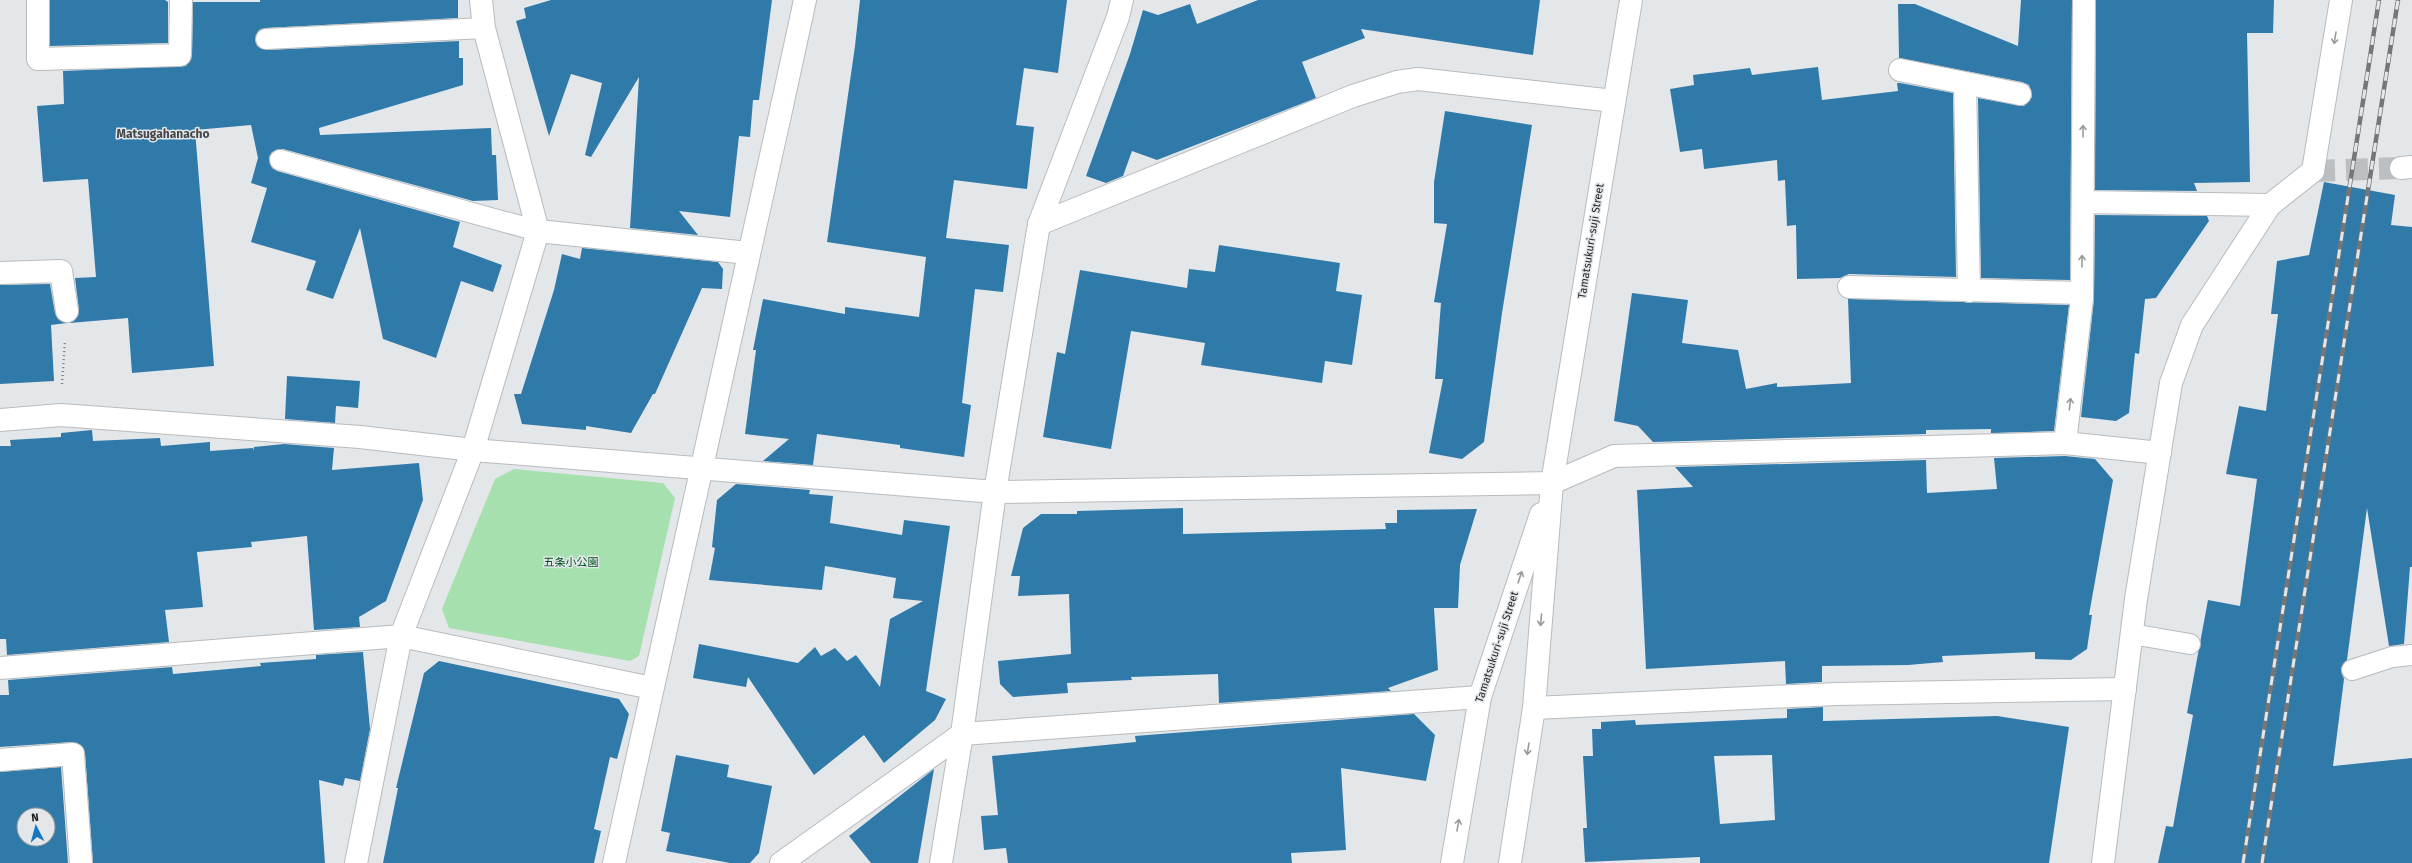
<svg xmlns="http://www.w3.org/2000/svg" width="2412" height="863" viewBox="0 0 2412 863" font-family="'Fira Sans','Noto Sans JP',sans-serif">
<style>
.green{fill:#a6e0ae}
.building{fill:#307aaa;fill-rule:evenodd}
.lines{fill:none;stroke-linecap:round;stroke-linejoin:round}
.minor-tunnel{stroke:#bcbfc1;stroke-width:22;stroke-dasharray:22 11;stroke-linecap:butt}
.service-casing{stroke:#b8bbbd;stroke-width:22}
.minor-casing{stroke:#b8bbbd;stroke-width:24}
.tertiary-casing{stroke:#b8bbbd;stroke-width:24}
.path{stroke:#7d7f81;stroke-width:2.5;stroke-dasharray:1 3;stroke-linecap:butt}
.service{stroke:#fff;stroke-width:20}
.minor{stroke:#fff;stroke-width:22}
.tertiary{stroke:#fff;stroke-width:22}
.rail-casing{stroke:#747678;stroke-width:4.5}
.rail{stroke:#e4e7ea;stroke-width:3;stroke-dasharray:9;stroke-linecap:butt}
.oneway{stroke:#999a9a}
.labels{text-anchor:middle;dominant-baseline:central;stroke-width:3;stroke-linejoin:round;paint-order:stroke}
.street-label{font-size:11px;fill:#1d1e1f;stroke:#e4e7ea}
.park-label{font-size:11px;fill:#02511f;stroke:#e4e7ea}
.neighbourhood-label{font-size:12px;font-weight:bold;fill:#45484a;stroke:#e4e7ea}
</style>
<rect width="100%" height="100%" fill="#e4e7ea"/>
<path class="green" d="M 514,469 L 663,483 L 675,498 L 639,656 L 630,661 L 449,628 L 442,609 L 495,479 Z"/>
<path class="building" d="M 50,0 L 165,0 L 168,2 L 168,43 L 50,46 Z
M 260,0 L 458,0 L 458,18 L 265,28 L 259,30 L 255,39 L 257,46 L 267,50 L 459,41 L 459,58 L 463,58 L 463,85 L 319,128 L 320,135 L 491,128 L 492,155 L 496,155 L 498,200 L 473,201 L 283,149 L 272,152 L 269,157 L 272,168 L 277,171 L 460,222 L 453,247 L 502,265 L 493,292 L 461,281 L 436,358 L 383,339 L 360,228 L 333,299 L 306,290 L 316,261 L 251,242 L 267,188 L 251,183 L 258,158 L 251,125 L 195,130 L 214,366 L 132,373 L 128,318 L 70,323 L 78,316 L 79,310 L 75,278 L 96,277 L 88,179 L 43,182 L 37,106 L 64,104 L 63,71 L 186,66 L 192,55 L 193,2 L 260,2 Z
M 551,0 L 772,0 L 759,100 L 753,100 L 750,137 L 739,136 L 730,217 L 679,211 L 698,235 L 630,228 L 639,77 L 591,157 L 585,155 L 602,83 L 571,74 L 549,136 L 516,21 L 526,18 L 524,8 Z
M 860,0 L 1067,0 L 1058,73 L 1024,68 L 1016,125 L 1034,127 L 1027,189 L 954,180 L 946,238 L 1009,245 L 1003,292 L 975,289 L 962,403 L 971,405 L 964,457 L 900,448 L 900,445 L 817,434 L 813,465 L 763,461 L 789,439 L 745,434 L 756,350 L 753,350 L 763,299 L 845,314 L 845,307 L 919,317 L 926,257 L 827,242 L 855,46 Z
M 1258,0 L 1540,0 L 1533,55 L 1361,29 L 1365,38 L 1302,62 L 1316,98 L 1157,160 L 1132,151 L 1123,176 L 1106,183 L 1086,176 L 1130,54 L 1143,10 L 1158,15 L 1190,4 L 1197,24 Z
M 2021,0 L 2072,0 L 2070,280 L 1981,278 L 1978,98 L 2024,106 L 2032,97 L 2029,85 L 2022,82 L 1899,58 L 1898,4 L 1915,4 L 2018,46 Z
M 2096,0 L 2274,0 L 2273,33 L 2247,33 L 2250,182 L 2194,183 L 2197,191 L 2095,190 Z
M 1818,67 L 1822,100 L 1898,91 L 1897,83 L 1900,83 L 1953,93 L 1956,277 L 1849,274 L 1840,278 L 1797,279 L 1796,225 L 1787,226 L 1785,180 L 1778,181 L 1777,160 L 1704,169 L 1702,149 L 1680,152 L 1670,89 L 1694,85 L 1693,75 L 1750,68 L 1752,75 Z
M 1445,111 L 1532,125 L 1502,313 L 1484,442 L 1462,459 L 1429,453 L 1443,379 L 1435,379 L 1441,303 L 1434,302 L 1447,224 L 1434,223 L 1434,182 Z
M 2324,182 L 2395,195 L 2391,225 L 2412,227 L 2412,567 L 2410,567 L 2404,644 L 2389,646 L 2367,508 L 2347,660 L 2341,668 L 2344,679 L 2333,766 L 2412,758 L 2412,863 L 2158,863 L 2166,826 L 2173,827 L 2193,715 L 2187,713 L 2208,600 L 2240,606 L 2257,479 L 2226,474 L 2239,406 L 2266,411 L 2278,314 L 2271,314 L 2277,261 L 2309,255 Z
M 2095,215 L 2207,216 L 2209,221 L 2156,298 L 2145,299 L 2139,354 L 2135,353 L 2129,413 L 2116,421 L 2081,417 L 2094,299 Z
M 1219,245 L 1340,263 L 1336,291 L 1362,295 L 1352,365 L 1325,361 L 1322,383 L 1201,365 L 1205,343 L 1131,331 L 1111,449 L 1043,437 L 1057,352 L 1065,354 L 1080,270 L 1187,288 L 1189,269 L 1215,272 Z
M 582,248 L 718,262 L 723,269 L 722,289 L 702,288 L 655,394 L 653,394 L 631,433 L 586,426 L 586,430 L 522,424 L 514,394 L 521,394 L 554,290 L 562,254 L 580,259 Z
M 50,284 L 55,313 L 58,319 L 67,323 L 51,325 L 54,381 L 0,384 L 0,285 Z
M 1632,293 L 1688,300 L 1682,343 L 1738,350 L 1746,389 L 1777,383 L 1777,387 L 1851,383 L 1848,299 L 2069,305 L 2054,431 L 1991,433 L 1991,429 L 1926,430 L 1926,434 L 1653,442 L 1638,426 L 1614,421 Z
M 287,376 L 360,381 L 358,408 L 336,406 L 335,423 L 285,419 Z
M 92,430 L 93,441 L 160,438 L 161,446 L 210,442 L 210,451 L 253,448 L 253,451 L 254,447 L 284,444 L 334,448 L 332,470 L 419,463 L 423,500 L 386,601 L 359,617 L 360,627 L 314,630 L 307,536 L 251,542 L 252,547 L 197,552 L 203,607 L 165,610 L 169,642 L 7,655 L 6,639 L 0,639 L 0,446 L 11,446 L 10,440 L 61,437 L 61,433 Z
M 2065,456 L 2095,459 L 2113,480 L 2089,615 L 2092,615 L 2087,649 L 2071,660 L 2035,659 L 2035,652 L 1942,656 L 1943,662 L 1908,665 L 1822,666 L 1822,682 L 1786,684 L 1785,661 L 1646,669 L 1637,490 L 1693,487 L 1675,467 L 1926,460 L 1927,493 L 1997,489 L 1994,458 Z
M 736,484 L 810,490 L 809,494 L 833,496 L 830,523 L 902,535 L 904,520 L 950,526 L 926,691 L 946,699 L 935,720 L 884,763 L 864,735 L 814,775 L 748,677 L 746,687 L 693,678 L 699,644 L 798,663 L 815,647 L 821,656 L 835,648 L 847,661 L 856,655 L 880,687 L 890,619 L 923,601 L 893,598 L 896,578 L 825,566 L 822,590 L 709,580 L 715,548 L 712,547 L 717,500 Z
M 1183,508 L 1183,534 L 1386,529 L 1385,523 L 1397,523 L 1397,510 L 1477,509 L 1460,565 L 1458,608 L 1434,608 L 1438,670 L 1388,688 L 1391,691 L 1219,703 L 1218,674 L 1131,677 L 1132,680 L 1067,683 L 1068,693 L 1013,697 L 1000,684 L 998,661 L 1071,654 L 1069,594 L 1018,596 L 1020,576 L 1011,576 L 1023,528 L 1041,514 L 1077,514 L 1077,511 Z
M 363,652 L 370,729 L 360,781 L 345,778 L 343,786 L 319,780 L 325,863 L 93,863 L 85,753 L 83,747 L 72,742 L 0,747 L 0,695 L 9,695 L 8,680 L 172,667 L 173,674 L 261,666 L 260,663 L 316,659 L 316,655 Z
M 439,661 L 619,699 L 629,714 L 617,759 L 610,757 L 594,829 L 601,831 L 594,863 L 383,863 L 398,788 L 396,788 L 424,673 Z
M 1823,707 L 1823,721 L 1997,716 L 2069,727 L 2049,863 L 1700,863 L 1700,857 L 1585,862 L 1583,828 L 1587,828 L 1583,756 L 1593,756 L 1592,729 L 1601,729 L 1601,722 L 1635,720 L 1636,725 L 1787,718 L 1787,709 ZM 1772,755 L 1775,820 L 1720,824 L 1714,756 Z
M 1414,714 L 1435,735 L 1426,781 L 1341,768 L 1346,850 L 1291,853 L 1292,863 L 1008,863 L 1006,848 L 984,850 L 981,816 L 998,815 L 992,756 L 1136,742 L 1135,736 Z
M 676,755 L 729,765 L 727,777 L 772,786 L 759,853 L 750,863 L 730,863 L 666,851 L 670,833 L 661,831 Z
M 61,767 L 68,863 L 0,863 L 0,772 ZM 24,815 L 48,815 L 48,839 L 24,839 Z
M 934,769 L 918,863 L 871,863 L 849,836 Z"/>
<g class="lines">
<path class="minor-tunnel" d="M 2313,171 L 2401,168"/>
<g class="service-casing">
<path id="service" d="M 266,39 L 484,28
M 280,160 L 538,231
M 2132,634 L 2190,644
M 2352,670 L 2392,657 L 2412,655"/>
</g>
<g class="minor-casing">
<path id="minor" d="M 38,0 L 38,59 L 180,55 L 181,0
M 1900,70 L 2020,94
M 1965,83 L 1969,291
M 782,106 L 805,0
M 2401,168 L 2412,167
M 2313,171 L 2341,0
M 2083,202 L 2270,205
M 1039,224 L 1353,96 L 1397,82 L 1418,79 L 1614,101
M 538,231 L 748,253
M 0,273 L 61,271 L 67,311
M 1849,287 L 2082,293
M 0,420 L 61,415 L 360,437 L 473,450
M 2065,443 L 2082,298 L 2084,0
M 1552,483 L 1614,456 L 2065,443 L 2160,453
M 0,668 L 401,636 L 652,688
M 1534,708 L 1836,694 L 2125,689
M 0,760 L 73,754 L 81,863
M 356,863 L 401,636 L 473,450 L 538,231 L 484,28 L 481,0
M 781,863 L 962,734 L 1480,697
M 941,863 L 962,734 L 995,492"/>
</g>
<g class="tertiary-casing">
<path id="tertiary" d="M 473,450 L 995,492 L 1552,483
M 995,492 L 1039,224 L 1118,17 L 1122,0
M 614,863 L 782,106
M 1452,863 L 1480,697 L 1541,514
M 1510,863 L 1534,708 L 1552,483 L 1631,0
M 2103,863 L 2136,599 L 2171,383 L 2192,325 L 2270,205 L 2313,171"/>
</g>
<path class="path" d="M 62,384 L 65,341
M 2273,689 L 2278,658"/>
<use href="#service" class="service"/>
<use href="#minor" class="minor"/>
<use href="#tertiary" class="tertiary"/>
<g class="rail-casing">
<path id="rail" d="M 2243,863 L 2379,0
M 2262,863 L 2398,0"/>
</g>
<use href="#rail" class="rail"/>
</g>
<defs><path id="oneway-shaft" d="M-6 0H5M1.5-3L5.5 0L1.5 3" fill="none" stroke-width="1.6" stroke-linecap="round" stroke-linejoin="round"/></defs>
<g class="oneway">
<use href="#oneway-shaft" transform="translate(2335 38) rotate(99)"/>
<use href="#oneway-shaft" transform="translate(2083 131) rotate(-90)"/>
<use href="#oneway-shaft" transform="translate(2082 261) rotate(-89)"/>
<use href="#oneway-shaft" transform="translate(2070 404) rotate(-83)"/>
<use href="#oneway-shaft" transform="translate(1520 577) rotate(-72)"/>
<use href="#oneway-shaft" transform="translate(1541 620) rotate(95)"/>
<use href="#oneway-shaft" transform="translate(1528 749) rotate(99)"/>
<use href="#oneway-shaft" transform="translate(1458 825) rotate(-80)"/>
</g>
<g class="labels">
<g class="street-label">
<text transform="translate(1591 241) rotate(-81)">Tamatsukuri-suji Street</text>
<text transform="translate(1497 647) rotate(-72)">Tamatsukuri-suji Street</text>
</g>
<g class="park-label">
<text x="571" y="562">五条小公園</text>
</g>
<g class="neighbourhood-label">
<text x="163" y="134">Matsugahanacho</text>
</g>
</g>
<g transform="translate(36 827) rotate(354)"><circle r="19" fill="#e4e7ea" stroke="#949799"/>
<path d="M0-3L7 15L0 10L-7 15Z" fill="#1477c3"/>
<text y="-6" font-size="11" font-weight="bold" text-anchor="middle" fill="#1d1e1f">N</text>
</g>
</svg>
